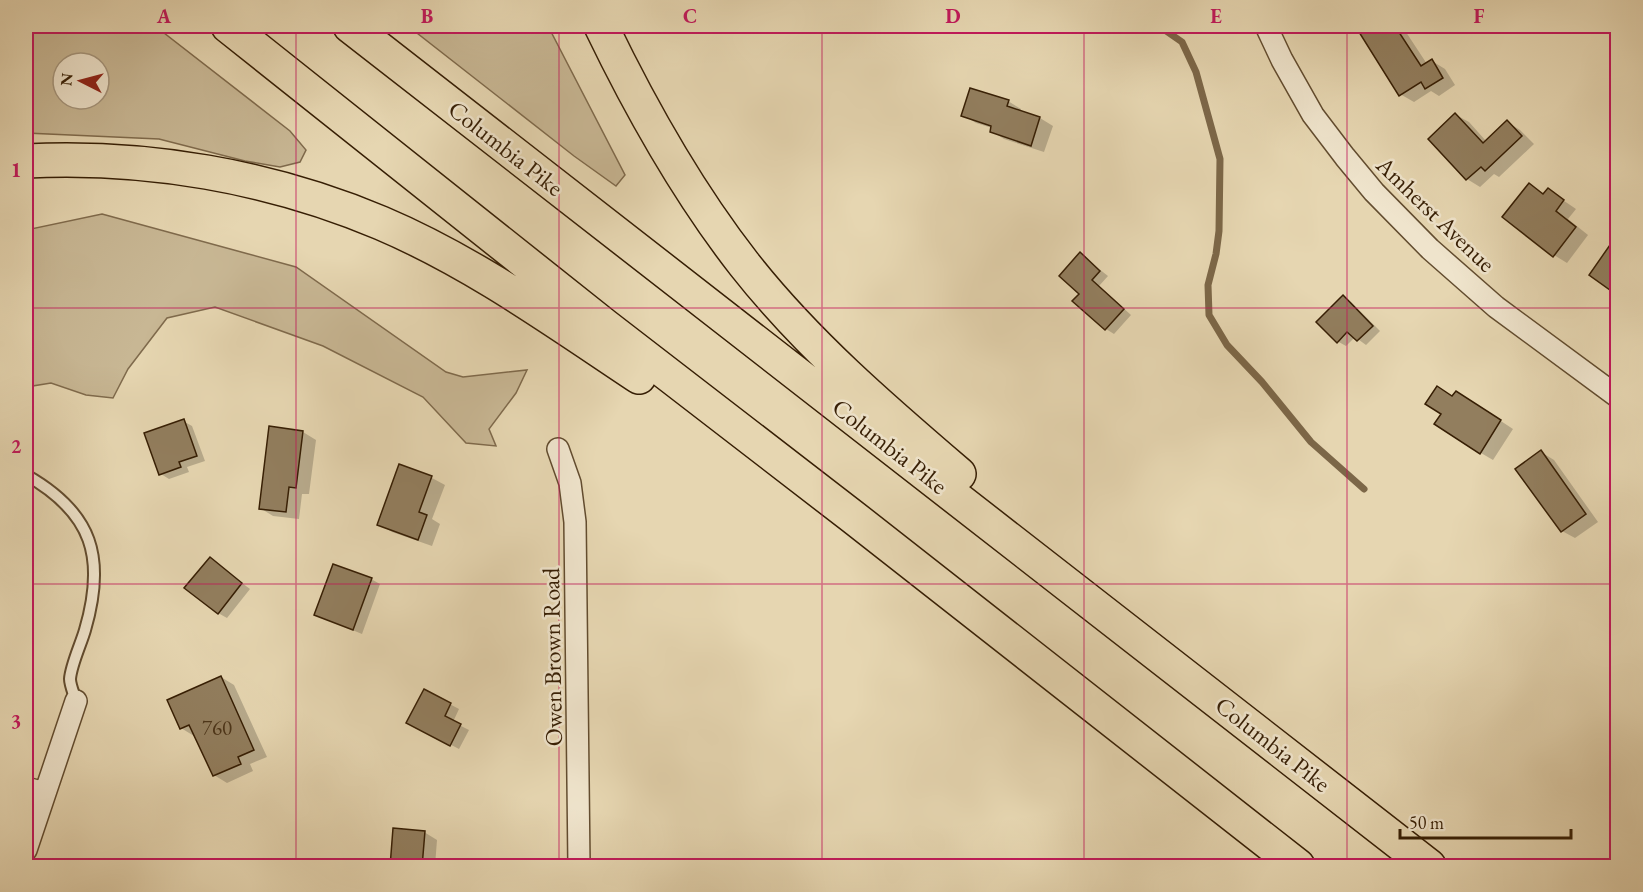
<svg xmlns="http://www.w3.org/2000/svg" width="1643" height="892" viewBox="0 0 1643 892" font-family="'EB Garamond',serif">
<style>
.green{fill:#c8b794;stroke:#7f6a4c;stroke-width:1.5;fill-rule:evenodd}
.shadow{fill:#0003}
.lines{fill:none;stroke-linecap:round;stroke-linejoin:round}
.stream{stroke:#7c6748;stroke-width:7}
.building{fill:#927e5e;stroke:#361e04;stroke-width:1.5}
.service-casing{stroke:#624c2f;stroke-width:14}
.minor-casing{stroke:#624c2f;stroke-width:24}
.motorway-casing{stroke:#361e04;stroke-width:36}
.service{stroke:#efe4cc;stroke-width:10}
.minor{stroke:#efe4cc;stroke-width:21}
.motorway{stroke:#e6d6b1;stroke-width:33}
.grid{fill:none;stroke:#c2185b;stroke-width:1.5;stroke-opacity:0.55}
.labels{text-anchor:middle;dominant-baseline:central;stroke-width:5;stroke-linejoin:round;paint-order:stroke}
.number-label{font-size:21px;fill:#4d361a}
.street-label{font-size:24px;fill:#361e04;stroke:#efe4cc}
.neatline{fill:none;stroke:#c2185b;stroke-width:2}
.grid-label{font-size:20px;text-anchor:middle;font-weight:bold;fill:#c2185b}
</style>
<rect width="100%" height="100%" fill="#e6d6b1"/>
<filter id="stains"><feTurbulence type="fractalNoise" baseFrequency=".00333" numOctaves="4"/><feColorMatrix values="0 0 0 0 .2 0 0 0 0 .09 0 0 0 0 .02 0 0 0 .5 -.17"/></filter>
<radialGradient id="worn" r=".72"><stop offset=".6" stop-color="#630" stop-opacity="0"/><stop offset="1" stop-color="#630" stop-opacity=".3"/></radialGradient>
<path class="green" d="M 26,26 L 155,26 L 290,131 L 306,150 L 300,162 L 280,167 L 245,161 L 159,139 L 26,133 ZM 63,63 L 99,63 L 99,99 L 63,99 Z
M 408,26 L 548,26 L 625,175 L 616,186 L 574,156 Z
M 102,214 L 296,267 L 446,372 L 463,377 L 527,370 L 516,393 L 489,429 L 496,446 L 466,443 L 423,397 L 323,346 L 215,307 L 167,318 L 128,369 L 113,398 L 86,395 L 51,383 L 26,387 L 26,230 Z"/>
<path class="shadow" d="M 1372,26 L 1402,26 L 1427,64 L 1432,61 L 1445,69 L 1455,85 L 1439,96 L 1431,91 L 1414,102 L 1400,94 L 1361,33 Z
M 1008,101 L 1021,109 L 1020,112 L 1040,118 L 1053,126 L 1044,152 L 1004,139 L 991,131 L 992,128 L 976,123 L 963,115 Z
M 1456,115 L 1469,122 L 1486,141 L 1507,122 L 1520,130 L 1534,144 L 1499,177 L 1494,174 L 1480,187 L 1467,179 L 1430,139 Z
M 1529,185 L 1545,194 L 1548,190 L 1576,209 L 1568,219 L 1588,235 L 1567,263 L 1554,255 L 1504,217 Z
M 1618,237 L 1618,293 L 1591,274 Z
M 1080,254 L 1108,276 L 1099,286 L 1131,315 L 1114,334 L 1106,329 L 1081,293 Z
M 1343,297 L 1351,302 L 1380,331 L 1366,345 L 1355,337 L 1346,346 L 1337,341 Z
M 1469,400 L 1513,429 L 1493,460 L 1481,453 Z
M 183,421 L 192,426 L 205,461 L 187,467 L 189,472 L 169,479 L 161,474 Z
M 303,432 L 316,440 L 309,494 L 302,494 L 299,519 L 273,516 L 260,508 Z
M 1541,452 L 1554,460 L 1598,522 L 1575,538 L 1562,531 Z
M 400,466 L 432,478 L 445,485 L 432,519 L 440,524 L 432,546 L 392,532 L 379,524 Z
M 1618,557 L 1618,602 L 1609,559 Z
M 210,559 L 250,589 L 227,618 L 218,613 Z
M 371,579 L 380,584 L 362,634 L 316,615 Z
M 221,677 L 234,685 L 267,757 L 250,764 L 253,771 L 227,783 L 214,775 L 194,736 L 181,728 Z
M 425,691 L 459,709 L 453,722 L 469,730 L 459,749 L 417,727 Z
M 424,832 L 437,840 L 435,866 L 391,866 Z"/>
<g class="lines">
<path class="stream" d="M 1159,26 L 1182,42 L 1196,72 L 1220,159 L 1219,231 L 1216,254 L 1208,285 L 1209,315 L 1227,345 L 1262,382 L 1311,442 L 1364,489"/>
</g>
<path class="building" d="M 1369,26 L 1395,26 L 1421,66 L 1432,59 L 1443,78 L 1425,89 L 1421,82 L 1399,96 L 1359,32 Z
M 970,88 L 1009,100 L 1007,106 L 1040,117 L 1031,146 L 990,132 L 991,126 L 961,116 Z
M 1455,113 L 1483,143 L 1507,120 L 1522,136 L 1485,171 L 1481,167 L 1466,180 L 1428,139 Z
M 1529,183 L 1543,194 L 1548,188 L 1564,200 L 1556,211 L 1576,227 L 1553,257 L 1502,217 Z
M 1617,235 L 1617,295 L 1589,275 Z
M 1080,252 L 1100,271 L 1092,280 L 1124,309 L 1105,330 L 1072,301 L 1079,294 L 1059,276 Z
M 1343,295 L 1373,326 L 1357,341 L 1347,332 L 1337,343 L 1316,322 Z
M 1437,386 L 1452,396 L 1456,391 L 1501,420 L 1480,454 L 1434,424 L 1441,414 L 1425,404 Z
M 184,419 L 197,456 L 179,462 L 181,467 L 159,475 L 144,433 Z
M 269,426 L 303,431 L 296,488 L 289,487 L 286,512 L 259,509 Z
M 1541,450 L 1586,514 L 1561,532 L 1515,469 Z
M 399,464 L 432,476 L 419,512 L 427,515 L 418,540 L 377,525 Z
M 210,557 L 242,583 L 218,614 L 184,588 Z
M 333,564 L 372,578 L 353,630 L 314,615 Z
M 221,676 L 254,750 L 238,757 L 241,764 L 213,776 L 189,725 L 180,729 L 167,700 Z
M 424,689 L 451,703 L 445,716 L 461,724 L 450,746 L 406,723 Z
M 393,828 L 425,831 L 422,867 L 390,867 Z"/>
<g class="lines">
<g class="service-casing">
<path id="service" d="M 26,475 C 93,513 106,558 85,630 C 81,644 71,665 70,679 C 70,685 74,694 76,701"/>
</g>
<g class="minor-casing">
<path id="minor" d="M 1266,26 L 1282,60 L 1313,115 L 1345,157 L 1374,192 L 1430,249 L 1496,307 L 1618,397
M 558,449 L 570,483 L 575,522 L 579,866
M 26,788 L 45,793
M 26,850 L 76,701"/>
</g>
<g class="motorway-casing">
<path id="motorway" d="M 228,26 L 604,325 L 853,517 L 1298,866
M 350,26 L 1429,866
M 601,26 C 641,109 687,191 744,264 C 806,343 883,409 959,474
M 26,161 C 146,155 270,176 381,223 C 473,262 556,322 639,377"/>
</g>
<use href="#service" class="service"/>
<use href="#minor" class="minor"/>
<use href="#motorway" class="motorway"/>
</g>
<path class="grid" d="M 296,26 L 296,866M 559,26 L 559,866M 822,26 L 822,866M 1084,26 L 1084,866M 1347,26 L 1347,866M 26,308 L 1618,308M 26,584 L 1618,584"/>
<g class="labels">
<g class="number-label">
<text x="217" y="727">760</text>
</g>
<g class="street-label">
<text transform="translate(506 148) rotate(38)">Columbia Pike</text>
<text transform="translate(1436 214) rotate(44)">Amherst Avenue</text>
<text transform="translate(890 446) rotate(38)">Columbia Pike</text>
<text transform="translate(552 657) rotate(-91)">Owen Brown Road</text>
<text transform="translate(1273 744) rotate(38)">Columbia Pike</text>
</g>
</g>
<rect width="1643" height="892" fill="none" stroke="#e6d6b1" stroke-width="66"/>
<g transform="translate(81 81) rotate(276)"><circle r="28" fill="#efe4cc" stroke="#a5957c" stroke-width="1.5"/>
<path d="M0-4.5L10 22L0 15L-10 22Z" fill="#8f2418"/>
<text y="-9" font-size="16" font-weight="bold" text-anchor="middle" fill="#361e04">N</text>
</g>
<path d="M1400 829v9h171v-9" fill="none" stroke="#361e04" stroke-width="3"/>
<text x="1409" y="829" font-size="18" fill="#361e04" stroke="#efe4cc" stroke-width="4.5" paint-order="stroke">50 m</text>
<rect x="33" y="33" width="1577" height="826" class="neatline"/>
<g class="grid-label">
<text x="164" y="23">A</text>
<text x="427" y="23">B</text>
<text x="690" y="23">C</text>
<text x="953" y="23">D</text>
<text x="1216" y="23">E</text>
<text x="1479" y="23">F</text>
<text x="16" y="177">1</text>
<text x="16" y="453">2</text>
<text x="16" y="728">3</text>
</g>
<rect width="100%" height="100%" filter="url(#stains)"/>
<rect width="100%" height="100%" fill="url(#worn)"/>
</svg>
